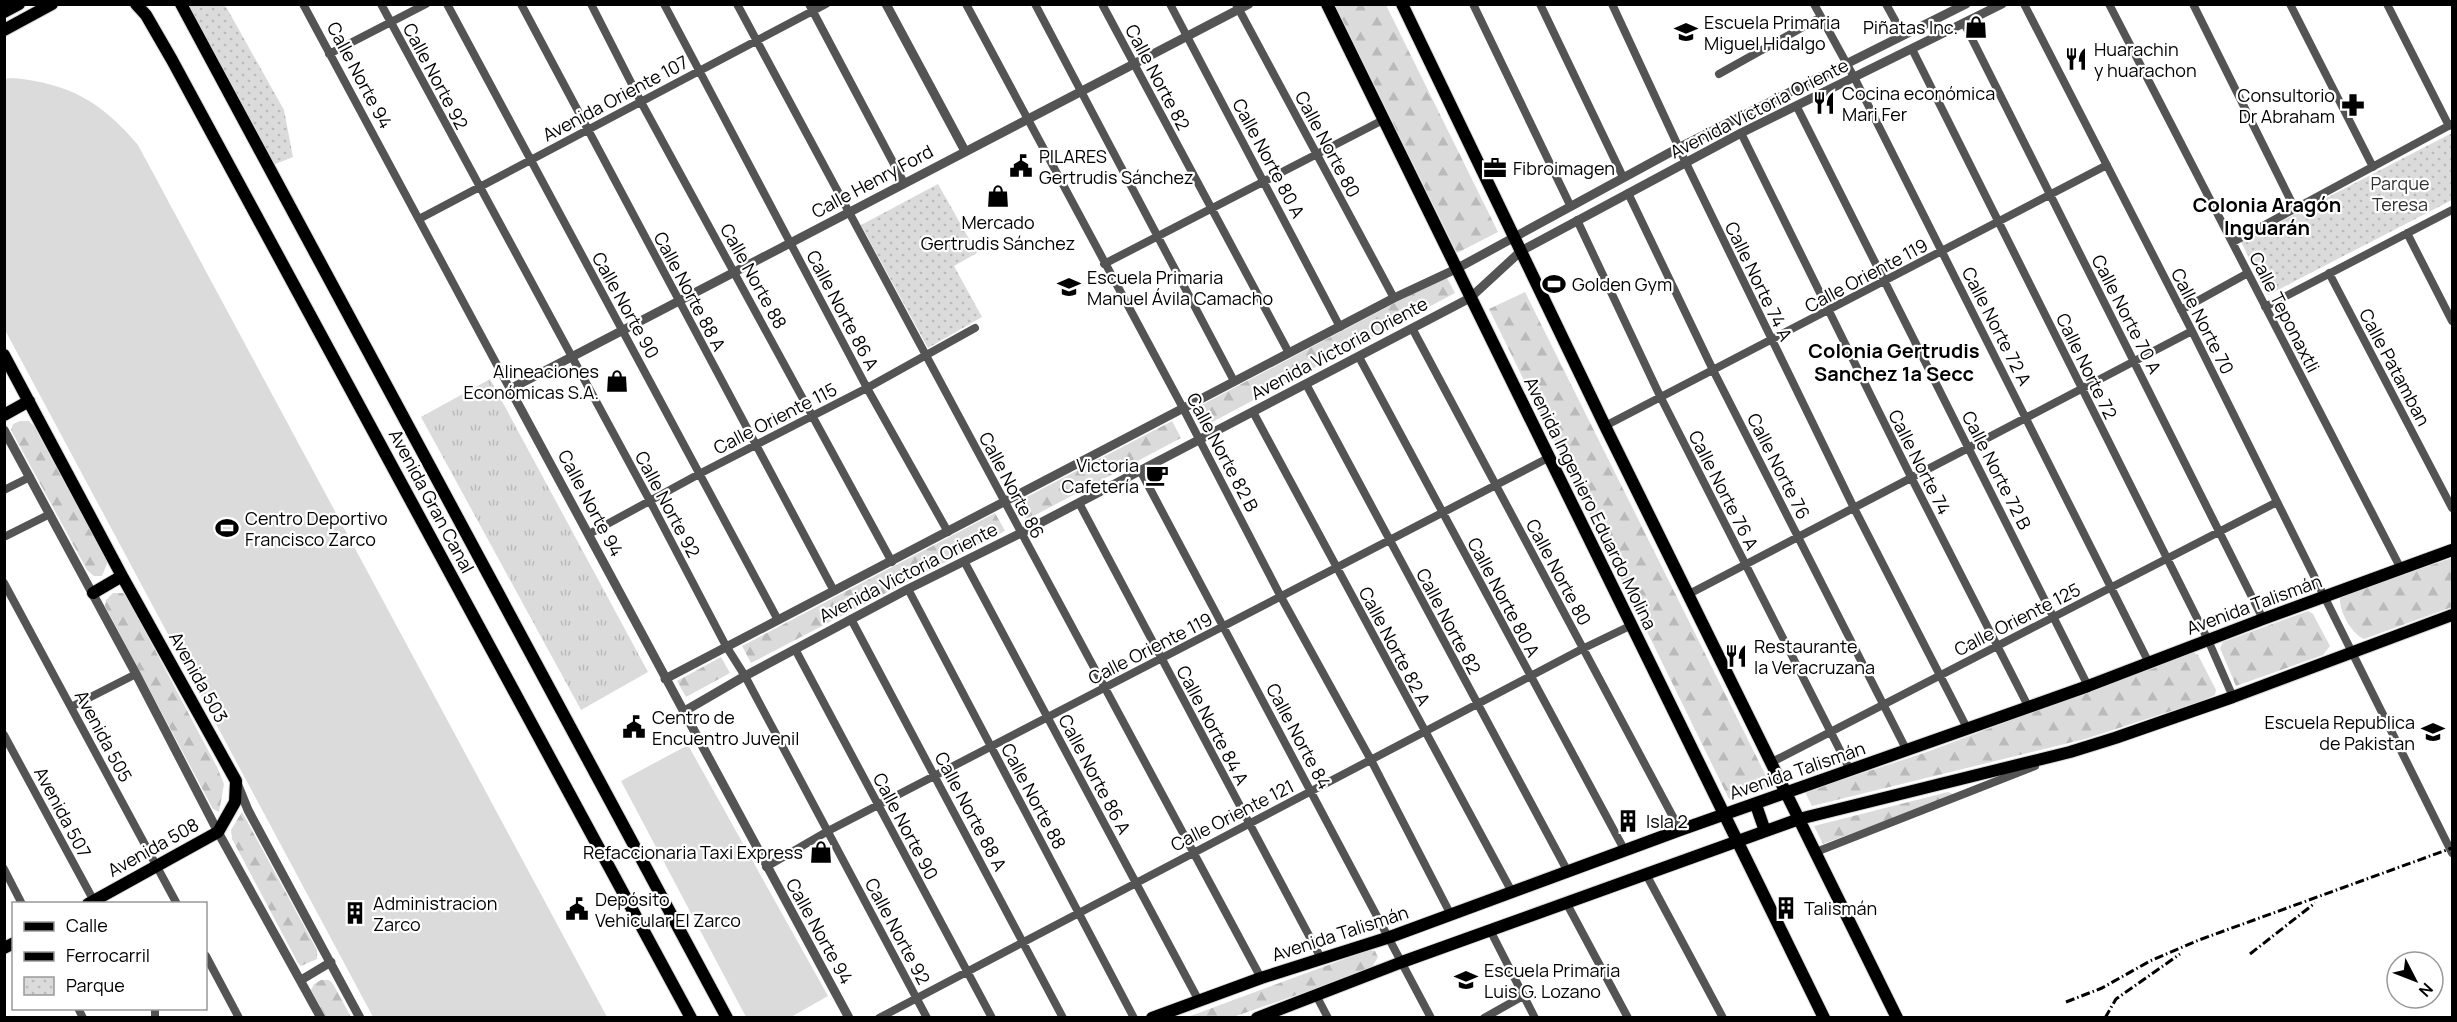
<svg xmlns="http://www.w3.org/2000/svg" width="2457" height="1022" viewBox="0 0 2457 1022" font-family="Manrope,sans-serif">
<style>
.grass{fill:url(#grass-tufts)}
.forest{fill:url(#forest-firs)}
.park{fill:url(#park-dots)}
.pitch{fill:#dbdbdb}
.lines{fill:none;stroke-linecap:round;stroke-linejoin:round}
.primary-casing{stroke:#dbdbdb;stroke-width:14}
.minor{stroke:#545454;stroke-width:8}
.tertiary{stroke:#545454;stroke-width:9}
.primary{stroke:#000;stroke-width:12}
.rail{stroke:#000;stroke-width:3;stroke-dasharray:9 3 1.5 3;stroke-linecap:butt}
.labels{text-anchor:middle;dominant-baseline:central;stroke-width:4.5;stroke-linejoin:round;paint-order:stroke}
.poi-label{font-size:18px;fill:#000;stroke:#fff;text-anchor:start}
.street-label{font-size:18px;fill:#000;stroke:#fff}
.park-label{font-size:18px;fill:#323232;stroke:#fff}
.neighbourhood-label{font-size:20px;font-weight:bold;fill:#000;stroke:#fff}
</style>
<defs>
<pattern id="grass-tufts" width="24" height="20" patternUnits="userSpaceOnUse" patternTransform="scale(1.5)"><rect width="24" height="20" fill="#dbdbdb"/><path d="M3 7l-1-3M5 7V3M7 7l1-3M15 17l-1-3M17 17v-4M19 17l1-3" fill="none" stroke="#bababa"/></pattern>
<pattern id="forest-firs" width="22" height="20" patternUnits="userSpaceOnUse" patternTransform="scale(1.5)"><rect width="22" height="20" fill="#dbdbdb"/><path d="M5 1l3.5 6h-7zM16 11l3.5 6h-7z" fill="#bababa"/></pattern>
<pattern id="park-dots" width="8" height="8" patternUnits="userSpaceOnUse" patternTransform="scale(1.5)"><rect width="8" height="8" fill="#dbdbdb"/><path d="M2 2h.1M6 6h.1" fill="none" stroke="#bababa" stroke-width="1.8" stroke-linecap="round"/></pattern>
</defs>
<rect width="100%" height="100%" fill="#fff"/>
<path class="grass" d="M 490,379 L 648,672 L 581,710 L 421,417 Z"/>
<path class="forest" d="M 1335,5 L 1386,5 L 1498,232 L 1457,253 Z
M 1446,276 L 1455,293 L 1203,427 L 1194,409 Z
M 1525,292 L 1772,788 L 1729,799 L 1489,309 Z
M 20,421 L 29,421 L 34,426 L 101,549 L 108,561 L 102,576 L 94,576 L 87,570 L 11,430 L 13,424 Z
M 1172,421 L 1181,438 L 1026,520 L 1017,502 Z
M 995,513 L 1005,531 L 751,663 L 742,646 Z
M 2452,558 L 2452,607 L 2364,639 C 2352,634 2339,612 2340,598 L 2349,593 Z
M 113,593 L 123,593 L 131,605 L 217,767 L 224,784 L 219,812 L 213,809 L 105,606 L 106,600 Z
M 2308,611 L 2313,614 L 2330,646 L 2323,655 L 2236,686 L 2220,648 L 2223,642 Z
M 2192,652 L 2198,655 L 2216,690 L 2215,695 L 2202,701 L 2085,739 L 1812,806 L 1805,792 L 1924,753 Z
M 721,657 L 730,673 L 686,697 L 677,681 Z
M 1948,792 L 1956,795 L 1823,844 L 1814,826 Z
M 242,812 L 317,950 L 317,959 L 301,966 L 298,963 L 232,839 L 231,830 Z
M 1369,950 L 1375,951 L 1378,957 L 1371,969 L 1233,1017 L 1185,1018 Z
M 321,980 L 329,980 L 333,984 L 351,1017 L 326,1017 L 311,990 L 314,984 Z"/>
<path class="park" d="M 188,5 L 225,5 L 284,110 L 293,157 L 273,165 Z
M 2452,133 L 2452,200 L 2268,295 L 2241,242 Z
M 938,184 L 977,253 L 954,266 L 982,317 L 928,348 L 861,225 Z"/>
<path class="pitch" d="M 12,78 C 68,83 101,101 138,145 L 607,1017 L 373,1017 L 5,330 L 4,79 Z
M 688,745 L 828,996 L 791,1017 L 746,1017 L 621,781 Z"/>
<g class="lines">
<g class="primary-casing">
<path id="primary" d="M 136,4 L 146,15 L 172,60 L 691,1018
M 181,4 L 727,1018
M 1327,4 L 1824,1018
M 1402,4 L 1605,426 L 1897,1018
M 4,12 L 19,4
M 4,30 L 52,4
M 4,355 L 122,576 L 236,781 L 235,802 L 218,832 L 88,904
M 4,415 L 29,401
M 93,593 L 122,576
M 1756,805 L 1765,831
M 4,948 L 14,943
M 1152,1018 L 1261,978 L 1390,937 L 1680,830 L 2088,686 L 2263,619 L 2452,550
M 1257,1018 L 1402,962 L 1799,819 L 2070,752 L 2115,738 L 2233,697 L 2452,615"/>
</g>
<path class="minor" d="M 303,4 L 510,389
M 381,4 L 650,501 L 726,646 L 745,676 L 927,1018
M 447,4 L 778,620
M 521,4 L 834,591
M 591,4 L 641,102 L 892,562
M 664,4 L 867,388 L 948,532
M 737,4 L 1261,978
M 809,4 L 904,183
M 966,4 L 1183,408 L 1281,597 L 1371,760 L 1451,915
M 1035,4 L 1234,381
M 1102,4 L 1289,353
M 1170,4 L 1340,327
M 1236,4 L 1394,298
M 1473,4 L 1570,205
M 1540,4 L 1623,177
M 1612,4 L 1686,163 L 1854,508 L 1967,728
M 1814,4 L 1855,79 L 2149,663
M 1886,4 L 1903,35
M 2024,4 L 2192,331 L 2452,853
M 2109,4 L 2401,569
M 2193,4 L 2294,207
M 2290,4 L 2373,167
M 2387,4 L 2449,126
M 1964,23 L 2263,619
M 1912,49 L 2208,640 L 2233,697
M 329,54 L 426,4
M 1719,74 L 1821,17
M 1797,107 L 2088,686
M 1741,133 L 1911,477 L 2028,706
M 1628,193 L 1713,370 L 1907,751
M 419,219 L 826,4
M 1577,220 L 1660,396 L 1850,770
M 2407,233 L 2452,321
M 2233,242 L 2452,124
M 1104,264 L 1383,120
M 2329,273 L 2452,508
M 2265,307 L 2452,210
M 2181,310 L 2248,273
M 1412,328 L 1680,830
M 1359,357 L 1625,851
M 1306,384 L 1568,872
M 1253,412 L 1512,892
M 1605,426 L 2107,165
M 1140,470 L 1431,1018
M 4,490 L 30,477
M 1079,503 L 1322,960
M 589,534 L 701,473 L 867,388 L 975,328
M 4,537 L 50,514
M 964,561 L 1199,1001
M 4,583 L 177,904
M 908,589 L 1134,1018
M 1689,594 L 2192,331
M 851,619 L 1063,1018
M 795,649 L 992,1018
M 71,707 L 136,674
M 4,735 L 95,903
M 1770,763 L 2277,502
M 1816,852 L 2035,766
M 766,867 L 828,831 L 1548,458
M 4,869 L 22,904
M 1647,876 L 1723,1018
M 1567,904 L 1628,1018
M 1491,932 L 1535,1018
M 206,956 L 239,1018
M 1317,997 L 1328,1018
M 78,1008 L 83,1018
M 155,1008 L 155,1018
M 879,1018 L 1582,649 L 1632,625
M 1484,1018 L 1523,996"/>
<path class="tertiary" d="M 886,4 L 965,151
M 4,430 L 136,674 L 218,832 L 321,1018
M 665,679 L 1394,298 L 1456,269 L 1680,147 L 1966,4
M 683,712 L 745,676 L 908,589 L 1021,533 L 1470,298 L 1521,251 L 1741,133 L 2002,4
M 237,783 L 248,810 L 360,1018
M 301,980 L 331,962
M 849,1018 L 510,389 L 1249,4"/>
<use href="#primary" class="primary"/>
<path class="rail" d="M 2250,954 L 2315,903
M 2066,1002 L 2102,988 L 2150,961 L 2199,940 L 2452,848
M 2105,1018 L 2116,999 L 2180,954"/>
</g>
<defs>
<g id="shop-bare" transform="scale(1.8)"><path d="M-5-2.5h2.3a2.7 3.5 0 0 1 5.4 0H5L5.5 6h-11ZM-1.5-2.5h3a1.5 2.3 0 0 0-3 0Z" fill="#000" stroke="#fff" stroke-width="2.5" paint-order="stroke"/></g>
<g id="school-bare" transform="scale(1.8)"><path d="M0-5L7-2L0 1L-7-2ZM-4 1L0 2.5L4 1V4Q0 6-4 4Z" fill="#000" stroke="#fff" stroke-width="2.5" paint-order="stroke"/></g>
<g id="restaurant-bare" transform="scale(1.8)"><path d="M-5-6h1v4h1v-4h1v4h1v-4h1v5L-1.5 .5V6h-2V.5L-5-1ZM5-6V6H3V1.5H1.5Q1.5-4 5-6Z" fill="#000" stroke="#fff" stroke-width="2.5" paint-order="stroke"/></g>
<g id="pharmacy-bare" transform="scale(1.8)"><path d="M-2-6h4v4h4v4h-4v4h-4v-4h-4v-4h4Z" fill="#000" stroke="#fff" stroke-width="2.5" paint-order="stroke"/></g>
<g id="civic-bare" transform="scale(1.8)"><path d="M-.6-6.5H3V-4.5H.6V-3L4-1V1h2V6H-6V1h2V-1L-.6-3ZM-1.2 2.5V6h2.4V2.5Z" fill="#000" stroke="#fff" stroke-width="2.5" paint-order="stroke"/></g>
<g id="office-bare" transform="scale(1.8)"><path d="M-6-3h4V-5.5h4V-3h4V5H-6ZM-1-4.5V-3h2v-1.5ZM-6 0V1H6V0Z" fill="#000" stroke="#fff" stroke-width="2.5" paint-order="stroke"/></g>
<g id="stadium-bare" transform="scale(1.8)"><path d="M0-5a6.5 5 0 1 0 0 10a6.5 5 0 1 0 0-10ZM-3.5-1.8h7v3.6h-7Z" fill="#000" stroke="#fff" stroke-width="2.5" paint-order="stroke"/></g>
<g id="cafe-bare" transform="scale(1.8)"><path d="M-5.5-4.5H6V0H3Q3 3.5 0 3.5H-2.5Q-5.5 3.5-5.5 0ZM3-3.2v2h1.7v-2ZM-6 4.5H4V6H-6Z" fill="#000" stroke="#fff" stroke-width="2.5" paint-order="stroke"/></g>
<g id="building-bare" transform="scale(1.8)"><path d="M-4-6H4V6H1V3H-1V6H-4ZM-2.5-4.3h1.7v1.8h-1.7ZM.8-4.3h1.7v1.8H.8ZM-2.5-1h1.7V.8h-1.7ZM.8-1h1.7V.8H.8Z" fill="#000" stroke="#fff" stroke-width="2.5" paint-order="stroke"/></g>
</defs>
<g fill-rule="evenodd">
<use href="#shop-bare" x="1976" y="27"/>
<use href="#school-bare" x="1686" y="32"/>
<use href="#restaurant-bare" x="2076" y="59"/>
<use href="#restaurant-bare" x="1824" y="103"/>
<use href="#pharmacy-bare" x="2353" y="105"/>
<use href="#civic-bare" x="1021" y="166"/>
<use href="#office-bare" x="1495" y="168"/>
<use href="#shop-bare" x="998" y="196"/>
<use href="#stadium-bare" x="1554" y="284"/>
<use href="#school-bare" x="1069" y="287"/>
<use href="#shop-bare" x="617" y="381"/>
<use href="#cafe-bare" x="1157" y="475"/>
<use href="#stadium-bare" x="227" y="528"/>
<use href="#restaurant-bare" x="1736" y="656"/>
<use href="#civic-bare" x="634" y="727"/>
<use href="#school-bare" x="2433" y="732"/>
<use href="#building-bare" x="1628" y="821"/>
<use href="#shop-bare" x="821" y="852"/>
<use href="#building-bare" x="1786" y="908"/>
<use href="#civic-bare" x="577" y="909"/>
<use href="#building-bare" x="355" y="913"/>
<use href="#school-bare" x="1466" y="980"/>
</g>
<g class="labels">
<g class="poi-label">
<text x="1704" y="22">Escuela Primaria<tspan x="1704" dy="21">Miguel Hidalgo</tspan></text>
<text x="1958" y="27" text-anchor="end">Piñatas Inc.</text>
<text x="2094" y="49">Huarachin<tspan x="2094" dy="21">y huarachon</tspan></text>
<text x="1842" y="93">Cocina económica<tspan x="1842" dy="21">Mari Fer</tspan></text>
<text x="2335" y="95" text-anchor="end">Consultorio<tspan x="2335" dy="21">Dr Abraham</tspan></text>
<text x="1039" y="156">PILARES<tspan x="1039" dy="21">Gertrudis Sánchez</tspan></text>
<text x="1513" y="168">Fibroimagen</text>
<text x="998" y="222" text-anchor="middle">Mercado<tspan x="998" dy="21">Gertrudis Sánchez</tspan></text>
<text x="1087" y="277">Escuela Primaria<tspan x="1087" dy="21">Manuel Ávila Camacho</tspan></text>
<text x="1572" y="284">Golden Gym</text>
<text x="599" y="371" text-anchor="end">Alineaciones<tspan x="599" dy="21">Económicas S.A.</tspan></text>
<text x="1139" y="465" text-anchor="end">Victoria<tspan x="1139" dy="21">Cafetería</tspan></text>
<text x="245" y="518">Centro Deportivo<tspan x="245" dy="21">Francisco Zarco</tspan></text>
<text x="1754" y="646">Restaurante<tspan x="1754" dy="21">la Veracruzana</tspan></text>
<text x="652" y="717">Centro de<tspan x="652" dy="21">Encuentro Juvenil</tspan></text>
<text x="2415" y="722" text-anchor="end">Escuela Republica<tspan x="2415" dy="21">de Pakistan</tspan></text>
<text x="1646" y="821">Isla 2</text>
<text x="803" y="852" text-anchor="end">Refaccionaria Taxi Express</text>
<text x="595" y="899">Depósito<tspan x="595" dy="21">Vehicular El Zarco</tspan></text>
<text x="373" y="903">Administracion<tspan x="373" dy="21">Zarco</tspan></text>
<text x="1804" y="908">Talismán</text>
<text x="1484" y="970">Escuela Primaria<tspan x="1484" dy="21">Luis G. Lozano</tspan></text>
</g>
<g class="street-label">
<text transform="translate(360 75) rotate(62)">Calle Norte 94</text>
<text transform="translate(436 76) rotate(62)">Calle Norte 92</text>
<text transform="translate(1158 77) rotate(62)">Calle Norte 82</text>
<text transform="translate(615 98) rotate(-28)">Avenida Oriente 107</text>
<text transform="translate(1759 108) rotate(-27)">Avenida Victoria Oriente</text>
<text transform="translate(1328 144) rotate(62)">Calle Norte 80</text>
<text transform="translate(1269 158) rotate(62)">Calle Norte 80 A</text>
<text transform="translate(872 181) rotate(-28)">Calle Henry Ford</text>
<text transform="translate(1866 275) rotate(-28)">Calle Oriente 119</text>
<text transform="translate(754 276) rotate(61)">Calle Norte 88</text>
<text transform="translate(1759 281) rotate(64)">Calle Norte 74 A</text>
<text transform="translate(690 291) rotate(62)">Calle Norte 88 A</text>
<text transform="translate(626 305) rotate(61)">Calle Norte 90</text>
<text transform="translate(843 310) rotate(62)">Calle Norte 86 A</text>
<text transform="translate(2285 312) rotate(63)">Calle Teponaxtli</text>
<text transform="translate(2127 314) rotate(63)">Calle Norte 70 A</text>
<text transform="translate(2203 321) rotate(63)">Calle Norte 70</text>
<text transform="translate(1997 326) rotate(63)">Calle Norte 72 A</text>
<text transform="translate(1339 348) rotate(-28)">Avenida Victoria Oriente</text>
<text transform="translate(2087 366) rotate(64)">Calle Norte 72</text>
<text transform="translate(2395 367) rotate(62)">Calle Patamban</text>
<text transform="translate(775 418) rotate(-27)">Calle Oriente 115</text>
<text transform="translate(1223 452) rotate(62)">Calle Norte 82 B</text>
<text transform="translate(1920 462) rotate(63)">Calle Norte 74</text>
<text transform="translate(1779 466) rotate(63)">Calle Norte 76</text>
<text transform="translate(1997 470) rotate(63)">Calle Norte 72 B</text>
<text transform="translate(1012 485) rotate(62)">Calle Norte 86</text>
<text transform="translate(1724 490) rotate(63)">Calle Norte 76 A</text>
<text transform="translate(432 501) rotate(62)">Avenida Gran Canal</text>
<text transform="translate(591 503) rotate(62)">Calle Norte 94</text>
<text transform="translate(1591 503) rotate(64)">Avenida Ingeniero Eduardo Molina</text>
<text transform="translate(668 504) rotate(62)">Calle Norte 92</text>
<text transform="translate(908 572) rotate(-27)">Avenida Victoria Oriente</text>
<text transform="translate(1559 572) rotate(62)">Calle Norte 80</text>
<text transform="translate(1504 597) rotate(62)">Calle Norte 80 A</text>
<text transform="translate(2254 604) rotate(-20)">Avenida Talismán</text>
<text transform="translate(2017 619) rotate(-27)">Calle Oriente 125</text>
<text transform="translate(1449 621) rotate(62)">Calle Norte 82</text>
<text transform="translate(1395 646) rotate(62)">Calle Norte 82 A</text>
<text transform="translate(1150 648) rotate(-27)">Calle Oriente 119</text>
<text transform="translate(199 677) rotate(61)">Avenida 503</text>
<text transform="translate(1213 725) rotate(62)">Calle Norte 84 A</text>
<text transform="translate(104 736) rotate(62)">Avenida 505</text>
<text transform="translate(1299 736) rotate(62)">Calle Norte 84</text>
<text transform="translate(1797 770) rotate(-19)">Avenida Talismán</text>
<text transform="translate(1095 774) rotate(62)">Calle Norte 86 A</text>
<text transform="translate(1034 796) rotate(62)">Calle Norte 88</text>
<text transform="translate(971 811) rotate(62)">Calle Norte 88 A</text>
<text transform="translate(63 812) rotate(62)">Avenida 507</text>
<text transform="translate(1232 815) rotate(-27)">Calle Oriente 121</text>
<text transform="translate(906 826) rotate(62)">Calle Norte 90</text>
<text transform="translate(153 847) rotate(-29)">Avenida 508</text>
<text transform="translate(820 931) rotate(61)">Calle Norte 94</text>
<text transform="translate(898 931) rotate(62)">Calle Norte 92</text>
<text transform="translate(1340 933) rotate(-18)">Avenida Talismán</text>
</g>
<g class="park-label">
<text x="2400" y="183">Parque<tspan x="2400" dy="21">Teresa</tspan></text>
</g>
<g class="neighbourhood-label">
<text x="2267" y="204">Colonia Aragón<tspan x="2267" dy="23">Inguarán</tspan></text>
<text x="1894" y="350">Colonia Gertrudis<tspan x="1894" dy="23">Sanchez 1a Secc</tspan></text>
</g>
</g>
<rect width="2457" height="1022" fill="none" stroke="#000000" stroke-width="12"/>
<rect x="12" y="902" width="195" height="108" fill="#ffffff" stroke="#999999" stroke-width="1.5"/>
<rect x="24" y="922" width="30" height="9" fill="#000000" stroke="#999999" stroke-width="1.5"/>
<text x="66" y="932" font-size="18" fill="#000000">Calle</text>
<rect x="24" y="952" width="30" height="9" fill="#000000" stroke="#999999" stroke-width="1.5"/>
<text x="66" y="962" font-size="18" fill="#000000">Ferrocarril</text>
<rect x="24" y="977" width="30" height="18" fill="url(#park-dots)" stroke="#999999" stroke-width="1.5"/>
<text x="66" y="992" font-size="18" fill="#000000">Parque</text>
<g transform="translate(2415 980) rotate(132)"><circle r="28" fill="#ffffff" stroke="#999999" stroke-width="1.5"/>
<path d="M0-4.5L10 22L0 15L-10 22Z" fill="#000000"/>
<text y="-9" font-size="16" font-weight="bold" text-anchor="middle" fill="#000000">N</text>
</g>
</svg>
